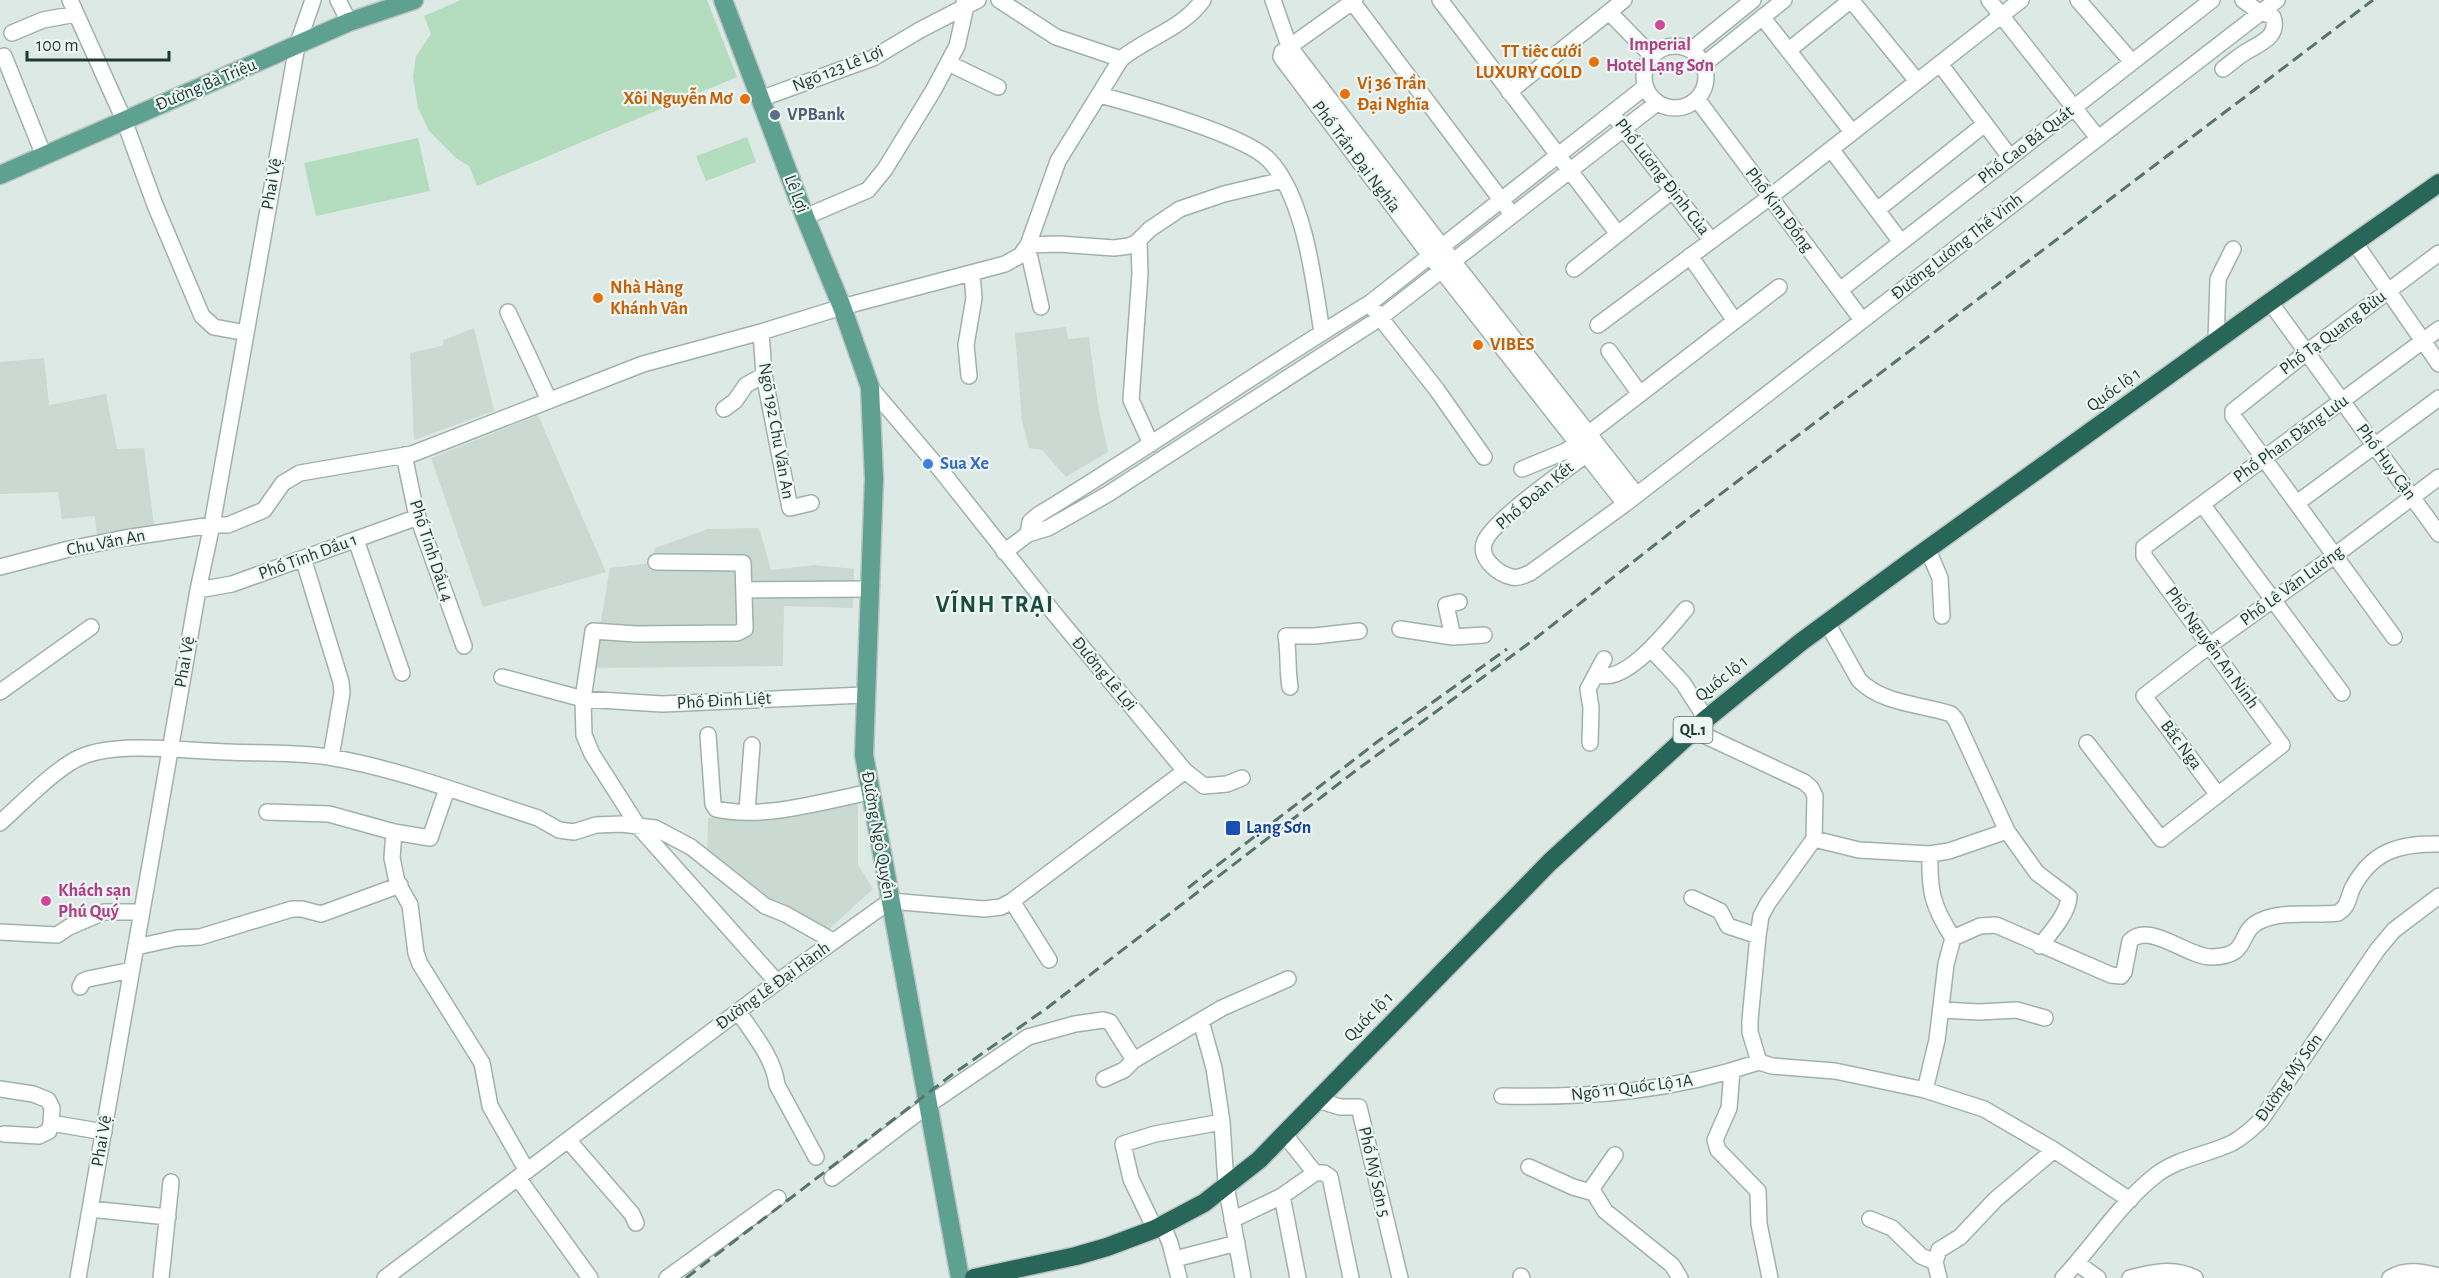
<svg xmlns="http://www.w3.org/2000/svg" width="2439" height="1278" viewBox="0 0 2439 1278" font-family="'Alegreya Sans',sans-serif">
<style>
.built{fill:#cbd9d3}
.green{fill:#b4dcbf}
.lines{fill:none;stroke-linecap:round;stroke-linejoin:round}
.minor-casing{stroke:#a0b1ab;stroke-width:18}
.major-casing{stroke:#bcc4c2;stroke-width:21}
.highway-casing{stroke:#bcc4c2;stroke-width:21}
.minor{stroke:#fff;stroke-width:15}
.major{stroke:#5fa190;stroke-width:18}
.highway{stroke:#29665a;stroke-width:18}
.rail{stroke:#58756d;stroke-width:3;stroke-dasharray:12 6;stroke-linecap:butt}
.hotel-dot{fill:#d1479c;stroke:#edf6f2;stroke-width:2}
.food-dot{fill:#e8710a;stroke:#edf6f2;stroke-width:2}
.service-dot{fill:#5c6f8a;stroke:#edf6f2;stroke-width:2}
.shop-dot{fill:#3f7fe0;stroke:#edf6f2;stroke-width:2}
.transit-dot{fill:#1a4fb4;stroke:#edf6f2;stroke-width:2}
.labels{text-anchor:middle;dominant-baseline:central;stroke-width:4.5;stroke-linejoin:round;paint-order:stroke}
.shield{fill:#edf6f2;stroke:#5c726c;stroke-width:1.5}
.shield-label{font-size:16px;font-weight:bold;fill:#1e3932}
.hotel-label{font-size:18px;font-weight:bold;fill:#b23c85;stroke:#edf6f2}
.food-label{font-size:18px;font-weight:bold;fill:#c56008;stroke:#edf6f2;text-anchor:start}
.street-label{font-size:18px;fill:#1e3932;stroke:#edf6f2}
.service-label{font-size:18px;font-weight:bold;fill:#4e5e75;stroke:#edf6f2;text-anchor:start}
.shop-label{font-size:18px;font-weight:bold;fill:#366cbe;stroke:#edf6f2;text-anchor:start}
.transit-label{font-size:18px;font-weight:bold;fill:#164399;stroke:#edf6f2;text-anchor:start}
.district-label{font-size:24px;font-weight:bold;letter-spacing:1.5px;fill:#1a4b3f;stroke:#edf6f2}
</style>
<rect width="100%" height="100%" fill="#dde9e4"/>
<path class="built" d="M 1066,327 L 1068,339 L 1089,337 L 1098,405 L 1108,452 L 1066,477 L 1042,450 L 1029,448 L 1022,421 L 1015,333 Z
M 474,328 L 494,411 L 414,440 L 410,353 L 442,346 L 444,340 Z
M 44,358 L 49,405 L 106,394 L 117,449 L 144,448 L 154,525 L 97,536 L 95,516 L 62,519 L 58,492 L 0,494 L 0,362 Z
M 538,415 L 606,572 L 483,607 L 431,458 Z
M 759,528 L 771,570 L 815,565 L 854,569 L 853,608 L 784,606 L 783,666 L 593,668 L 610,568 L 651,563 L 655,548 L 708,529 Z
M 858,794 L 858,865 L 873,889 L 819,938 L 783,918 L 776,920 L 707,863 L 708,818 Z"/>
<path class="green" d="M 461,0 L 707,0 L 737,77 L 477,186 L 469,166 L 456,158 L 429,131 L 418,108 L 413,77 L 416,56 L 431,34 L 424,16 Z
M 747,137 L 756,162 L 706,181 L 696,156 Z
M 418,138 L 430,191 L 316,216 L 304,163 Z"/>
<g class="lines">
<g class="minor-casing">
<path id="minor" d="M 70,0 L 124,120 L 155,205 L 202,316 L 214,327 L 246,333
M 338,0 L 349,22
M 999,0 L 1056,37 L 1121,59
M 1273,0 L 1289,46 L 1453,261 L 1636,494
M 1351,0 L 1508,209
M 1355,0 L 1282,52 L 1281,57 L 1431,257 L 1625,504
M 1440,0 L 1618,234
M 1989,0 L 2098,138
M 2078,0 L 2132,62
M 1609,12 L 1652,56
M 1763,18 L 1852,132
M 12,33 L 43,20 L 76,14
M1644 77a31 31 0 1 1 62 0a31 31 0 1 1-62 0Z
M 1691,50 L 1753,0
M 1789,50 L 1851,0 L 1917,81
M 4,56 L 44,156
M 948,63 L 998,87
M 1940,64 L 2010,157
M 1703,65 L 1784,0
M 2223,69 C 2232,62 2241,54 2251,49 C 2263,42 2279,35 2273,17 L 2255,9 L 2243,0
M 1509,92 L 1624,0
M 1100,95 C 1137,105 1245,135 1269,160 C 1305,198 1314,282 1322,333
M 760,99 L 873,58 L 920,30 L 978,0
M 1697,99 L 1862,320
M 1617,120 L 1711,240
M 1831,149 L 1901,242
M 1877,210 L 1985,124
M 805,217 L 868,190 L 885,169 L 933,91 L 957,46 L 966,6 L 964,0
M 1139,241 L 1140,274 L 1131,400 L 1151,444
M 2355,243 L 2439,364
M 1028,245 L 1059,244 L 1114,248 L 1129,246 L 1136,243 L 1150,229 L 1180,209 L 1224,194 L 1283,180
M 1024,250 L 1030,258 L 1041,307
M 1690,256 L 1735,321
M 1574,269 L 1672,191
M 1840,290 L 2212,0
M 2270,302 L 2439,534
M 1375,311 L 1437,390 L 1484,457
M 508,312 L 549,400
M 1598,325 L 1770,197 L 2021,0
M 761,332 L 764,375 L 790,508 L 811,503
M 2216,342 L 2218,279 L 2233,249
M 1609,351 L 1640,394
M 969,376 L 966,345 L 974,298 L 972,274
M 870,387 L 943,473 L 1053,612 L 1185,771 L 1204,786 L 1227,784 L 1242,778
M 724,409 L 735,401 L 746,385 L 764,375
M 1587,454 C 1563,472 1496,518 1485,541 C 1477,557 1498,574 1512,577 C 1519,579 1524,575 1530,573 L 1625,504 L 2277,0
M 404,455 L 416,512 L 464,646
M 1522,469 L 1566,451 L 1779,287
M 2297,503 L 2439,398
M 2202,504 L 2342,693
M 1028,534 L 1030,522 L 1038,515 C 1150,447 1258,371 1370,303 L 1645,87
M 356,540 L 402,673
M 1928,550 L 1940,578 L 1942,616
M 1004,552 L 1028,534 L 1048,528 L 1108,494 L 1380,318 L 1657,103
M 303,558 L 341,682 L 342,693 L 331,757
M 656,562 L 743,563 L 745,629 L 737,633 L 636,634 L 593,631 L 583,699 L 584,735 L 592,754 L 638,826 L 777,982
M 0,567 L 69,549 L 125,538 L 212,525 L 228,525 L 264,510 L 283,483 L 300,473 L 412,454 L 643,364 L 761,332 L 842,307 L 1005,264 L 1021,255 L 1028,245 L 1058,161 L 1121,59 C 1148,37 1182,29 1203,0
M 198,590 L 232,584 L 418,517
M 744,590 L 869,589
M 1827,623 L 1859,680 C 1882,704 1921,704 1951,714 L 1956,720 L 2007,831 L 2037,873 L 2069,897 C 2068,914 2050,933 2040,946
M 1400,629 L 1453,637 L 1484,635
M 1453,637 L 1446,605 L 1459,602
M 2394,637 L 2233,416 L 2233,411 L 2307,352 L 2439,253
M 1651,649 L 1683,683 L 1706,719
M 1597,674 C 1625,687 1670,627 1686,609
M 502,677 L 583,699 L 662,704 L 864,695
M 1290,687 C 1287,669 1289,653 1286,636 L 1315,636 L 1359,631
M 0,692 L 91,627
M 1693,730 L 1804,782 L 1811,788 L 1815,796 L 1814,839 L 1768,903 L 1761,916 L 1758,936 L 1750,1020 L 1750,1032 L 1759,1062 L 1772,1066 L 1835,1071 L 1925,1090 L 1984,1109 L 2054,1150 L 2130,1200
M 708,735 L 713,804 L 716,809 C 763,820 824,801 870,792
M 1590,743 L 1591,708 L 1588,689 L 1604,659
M 2087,743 L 2161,839 L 2282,745 L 2144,556 L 2144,547 L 2439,329
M 447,789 L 430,838 L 394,832 L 392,858 L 397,882 L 410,905 L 416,953 L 420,964 L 482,1063 L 490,1106 L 527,1171
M 2218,795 L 2144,696 L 2210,645 L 2334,556 L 2439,477
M 747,811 L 752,745
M 267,812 L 329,814 L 394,832
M 0,823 C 20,805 58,766 81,757 C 113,743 172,749 207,751 C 246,754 290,751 329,757 C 400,769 469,796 538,818 L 559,830 L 574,832 L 596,825 L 621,824 L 655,828 L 691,847 L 765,906 L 785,914 L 833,941
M 1814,839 L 1859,850 L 1930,854 L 1949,851 L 2007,831
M 1692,898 L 1720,911 L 1728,926 L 1758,936
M 1012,901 L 1049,960
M 0,932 L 57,935 L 69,927 L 104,912 L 142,912
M 1953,938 L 1980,926 L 1996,925 L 2111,975 L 2121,976 L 2124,972 L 2130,941 C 2150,921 2188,958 2212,957 C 2252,956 2236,932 2260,921 C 2283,910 2314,916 2338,913 C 2348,907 2348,899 2352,889 C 2371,852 2398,843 2439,844
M 136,947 L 177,938 L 200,937 L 292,909 L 302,909 L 321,914 L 400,885
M 80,987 L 83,981 L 88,979 L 132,970
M 1942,1010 L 1979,1012 L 2017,1010 L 2045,1018
M 738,1011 C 753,1034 774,1058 777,1085 L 816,1157
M 1201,1021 L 1214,1068 L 1222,1122 L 1226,1185 L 1243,1278
M 1732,1071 L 1729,1108 L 1715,1140 L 1718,1150 L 1758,1191 L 1759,1224 L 1770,1278
M 1104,1079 L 1124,1070 L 1134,1060 L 1222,1008 L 1288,979
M 0,1089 L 33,1094 L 48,1100 L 52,1108 L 51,1123 L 104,1132
M 1925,1090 L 1937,1040 L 1946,964 L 1953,938 C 1932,906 1929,890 1930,854
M 1502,1096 C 1592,1098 1674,1091 1759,1062
M 1317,1100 L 1340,1107 L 1359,1107 L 1400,1278
M 4,1134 L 39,1136 L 49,1131 L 51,1123
M 1285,1135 L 1315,1173
M 568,1140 L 632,1214 L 636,1223
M 1529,1167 L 1573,1187 L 1594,1193 L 1605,1211 L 1672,1265 L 1680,1278
M 1315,1173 L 1324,1173 L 1330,1177 L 1351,1278
M 518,1178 L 590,1278
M 832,1178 L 928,1105 L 1028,1037 L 1075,1024 L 1103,1020 L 1110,1022 L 1134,1060
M 1590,1191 L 1615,1155
M 1282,1196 L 1298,1278
M 90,1209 L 168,1217
M 1870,1219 L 1892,1228 L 1921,1256 L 1935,1262
M 1232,1220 L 1282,1196 L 1315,1173
M 1163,1226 L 1170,1243 L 1179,1278
M 1155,1229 L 1131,1179 L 1123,1144 L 1155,1134 L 1222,1122
M 1175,1259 L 1237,1243
M 2077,1263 L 2098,1278
M 1521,1276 L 1522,1278
M 78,1278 L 198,590 L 212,525 L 297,46 L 313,0
M 161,1278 L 171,1182
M 385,1278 L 777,982 L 890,901 L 984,909 L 1001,907 L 1012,901 L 1185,771
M 667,1278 L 778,1198
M 1939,1278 L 1935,1262 L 1939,1250 L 1960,1237 L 1996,1199 L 2054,1150
M 2063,1278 C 2094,1245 2120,1203 2156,1175 C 2178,1158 2207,1155 2232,1143 C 2243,1137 2252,1129 2261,1120 L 2378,949 L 2394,930 L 2439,896
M 2130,1278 C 2152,1272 2174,1267 2195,1278
M 2390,1278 C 2406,1268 2422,1272 2439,1276"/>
</g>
<g class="major-casing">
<path id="major" d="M 723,0 L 805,217 L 842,307 L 870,387 L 874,479 L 864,755 L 960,1278
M 0,175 L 349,22 L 414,0"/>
</g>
<g class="highway-casing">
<path id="highway" d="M 974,1278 L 1076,1256 L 1107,1247 L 1155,1229 L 1204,1203 L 1259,1160 L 1550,862 L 1706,719 L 1801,642 L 1907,564 L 2270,302 L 2439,183"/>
</g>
<use href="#minor" class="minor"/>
<use href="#major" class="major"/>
<use href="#highway" class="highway"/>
<path class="rail" d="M 1188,888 L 1377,742 L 1507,649
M 686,1278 L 953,1074 L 1047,1008 L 1354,772 L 1532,641 L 1689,518 L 2373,0"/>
</g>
<g class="hotel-dot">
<circle cx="1660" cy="25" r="6"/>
<circle cx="46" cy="901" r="6"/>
</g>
<g class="food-dot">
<circle cx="1594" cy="62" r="6"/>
<circle cx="1345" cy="94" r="6"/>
<circle cx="745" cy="99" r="6"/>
<circle cx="598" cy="298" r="6"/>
<circle cx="1478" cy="345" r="6"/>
</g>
<circle class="service-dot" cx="775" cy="115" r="6"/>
<circle class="shop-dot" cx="928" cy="464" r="6"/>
<rect class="transit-dot" x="1225" y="820" width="16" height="16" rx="3"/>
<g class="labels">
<rect class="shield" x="1673.5" y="717" width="39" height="26" rx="4.5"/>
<g class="shield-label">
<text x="1693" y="730">QL.1</text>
</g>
<g class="hotel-label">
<text x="1660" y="45">Imperial<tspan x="1660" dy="21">Hotel Lạng Sơn</tspan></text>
<text x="58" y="891" text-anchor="start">Khách sạn<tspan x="58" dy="21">Phú Quý</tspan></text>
</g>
<g class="food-label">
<text x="1582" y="52" text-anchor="end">TT tiêc cưới<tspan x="1582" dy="21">LUXURY GOLD</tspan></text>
<text x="1357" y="84">Vị 36 Trần<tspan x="1357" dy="21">Đại Nghĩa</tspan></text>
<text x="733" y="99" text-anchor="end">Xôi Nguyễn Mơ</text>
<text x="610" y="288">Nhà Hàng<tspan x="610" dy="21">Khánh Vân</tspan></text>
<text x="1490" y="345">VIBES</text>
</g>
<g class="street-label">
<text transform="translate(838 69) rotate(-22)">Ngõ 123 Lê Lợi</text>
<text transform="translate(206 85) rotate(-23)">Đường Bà Triệu</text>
<text transform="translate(2026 145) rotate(-38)">Phố Cao Bá Quát</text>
<text transform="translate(1356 157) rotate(53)">Phố Trần Đại Nghĩa</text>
<text transform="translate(1662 177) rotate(52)">Phố Lương Định Của</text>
<text transform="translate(272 184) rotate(-80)">Phai Vệ</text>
<text transform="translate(796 194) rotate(69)">Lê Lợi</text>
<text transform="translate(1779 210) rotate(53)">Phố Kim Đồng</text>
<text transform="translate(1957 247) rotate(-38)">Đường Lương Thế Vinh</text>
<text transform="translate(2333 333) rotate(-37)">Phố Tạ Quang Bửu</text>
<text transform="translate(2114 390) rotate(-36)">Quốc lộ 1</text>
<text transform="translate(776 431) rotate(80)">Ngõ 192 Chu Văn An</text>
<text transform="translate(2291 439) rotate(-36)">Phố Phan Đăng Lưu</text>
<text transform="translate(2386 462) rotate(54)">Phố Huy Cận</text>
<text transform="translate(1535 496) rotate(-40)">Phố Đoàn Kết</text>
<text transform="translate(106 543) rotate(-11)">Chu Văn An</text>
<text transform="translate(431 551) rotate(72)">Phố Tinh Dầu 4</text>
<text transform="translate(308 557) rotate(-20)">Phố Tinh Dầu 1</text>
<text transform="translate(2292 586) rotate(-36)">Phố Lê Văn Lương</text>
<text transform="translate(2212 648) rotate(54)">Phố Nguyễn An Ninh</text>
<text transform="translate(185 662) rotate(-80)">Phai Vệ</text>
<text transform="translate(1104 674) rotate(50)">Đường Lê Lợi</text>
<text transform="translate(1722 679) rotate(-39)">Quốc lộ 1</text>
<text transform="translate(724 701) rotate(-3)">Phố Đinh Liệt</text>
<text transform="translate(2181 745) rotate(53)">Bắc Nga</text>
<text transform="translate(878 835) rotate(80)">Đường Ngô Quyền</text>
<text transform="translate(773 986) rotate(-36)">Đường Lê Đại Hành</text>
<text transform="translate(1369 1017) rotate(-46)">Quốc lộ 1</text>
<text transform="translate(2289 1078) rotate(-55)">Đường Mỹ Sơn</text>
<text transform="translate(1632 1088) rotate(-7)">Ngõ 11 Quốc Lộ 1A</text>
<text transform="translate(102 1141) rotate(-80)">Phai Vệ</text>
<text transform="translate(1374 1172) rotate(77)">Phố Mỹ Sơn 5</text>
</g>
<g class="service-label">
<text x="787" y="115">VPBank</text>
</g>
<g class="shop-label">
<text x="940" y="464">Sua Xe</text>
</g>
<g class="transit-label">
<text x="1246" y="828">Lạng Sơn</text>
</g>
<g class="district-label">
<text x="995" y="605">VĨNH TRẠI</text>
</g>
</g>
<path d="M27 51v9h142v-9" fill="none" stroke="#1e3932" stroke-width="3"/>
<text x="36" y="51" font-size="18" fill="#1e3932" stroke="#edf6f2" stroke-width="4.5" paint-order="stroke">100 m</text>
</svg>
